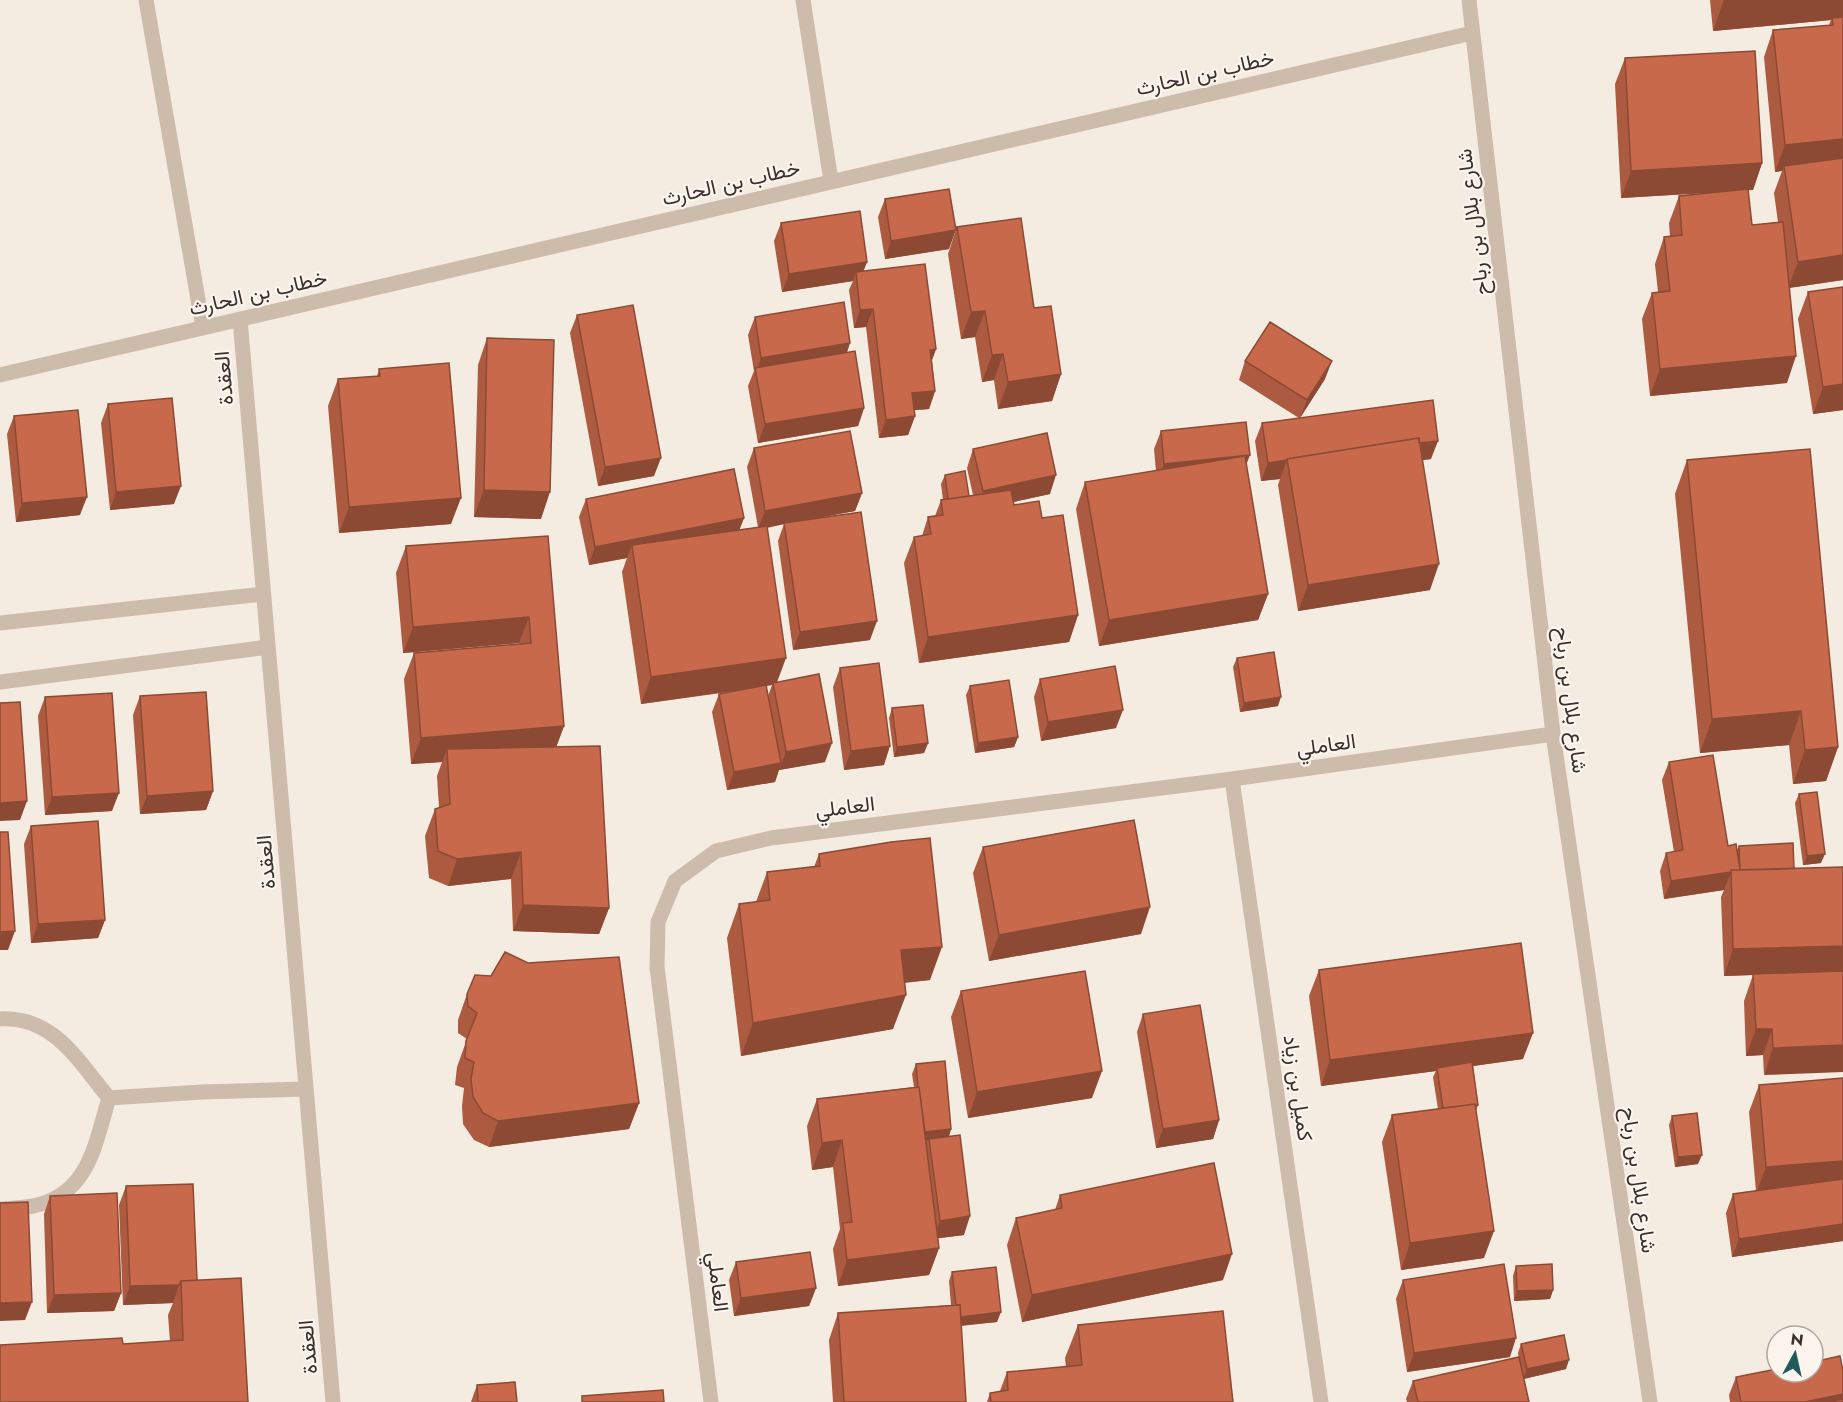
<svg xmlns="http://www.w3.org/2000/svg" width="1843" height="1402" viewBox="0 0 1843 1402" font-family="Jost,Vazirmatn,sans-serif">
<style>
.lines{fill:none;stroke-linecap:round;stroke-linejoin:round}
.minor{stroke:#cdbbac;stroke-width:15}
.wall{fill:#ac5a40;fill-rule:evenodd}
.shaded-wall{fill:#8c4a34}
.building{fill:#c8694b;stroke:#8c4a34;stroke-width:1.5}
.labels{text-anchor:middle;dominant-baseline:central;stroke-width:4.5;stroke-linejoin:round;paint-order:stroke}
.street-label{font-size:21px;fill:#3b302b;stroke:#fbf5ee}
</style>
<rect width="100%" height="100%" fill="#f4ebe1"/>
<g class="lines">
<path class="minor" d="M 146,0 L 203,328
M 803,0 L 831,181
M 1469,0 L 1553,734 L 1650,1402
M 240,319 L 333,1402
M 0,375 L 1472,33
M 0,623 L 263,594
M 0,682 L 268,647
M 1232,779 L 1321,1402
M 0,1019 C 54,1016 78,1061 109,1098
M 109,1098 L 202,1092 L 306,1089
M 0,1209 C 11,1208 22,1208 33,1206 C 89,1195 95,1144 109,1098
M 711,1402 L 657,967 L 658,922 L 675,881 L 716,851 L 771,838 L 1232,779 L 1553,734"/>
</g>
<path class="wall" d="M 1710,0 L 1843,0 L 1843,280 L 1789,288 L 1787,383 L 1650,396 L 1642,319 L 1652,293 L 1658,292 L 1655,264 L 1664,237 L 1670,237 L 1669,223 L 1679,196 L 1724,192 L 1621,198 L 1615,84 L 1625,58 L 1762,163 L 1753,190 L 1748,190 L 1752,225 L 1778,222 L 1774,193 L 1782,171 L 1775,172 L 1764,57 L 1773,30 L 1829,25 L 1831,20 L 1713,31 Z
M 885,199 L 949,249 L 885,259 L 878,217 Z
M 781,223 L 867,262 L 863,271 L 936,349 L 932,360 L 935,391 L 929,409 L 914,410 L 915,416 L 908,435 L 879,438 L 866,327 L 854,328 L 849,290 L 853,281 L 782,292 L 774,241 Z
M 957,227 L 1034,308 L 1061,374 L 1052,401 L 998,409 L 994,380 L 982,382 L 975,337 L 961,339 L 948,254 Z
M 1843,287 L 1843,410 L 1813,414 L 1798,319 L 1808,292 Z
M 577,315 L 654,476 L 598,486 L 570,333 Z
M 755,317 L 847,352 L 864,408 L 858,426 L 758,443 L 748,386 L 754,371 L 748,335 Z
M 487,338 L 541,519 L 474,517 L 478,365 Z
M 1245,361 L 1325,379 L 1300,418 L 1431,459 L 1422,460 L 1430,590 L 1298,611 L 1278,485 L 1280,479 L 1261,481 L 1255,441 L 1262,423 L 1299,418 L 1239,380 Z
M 379,369 L 451,524 L 339,533 L 328,406 L 338,379 L 377,376 Z
M 108,404 L 174,504 L 110,510 L 101,423 Z
M 14,416 L 80,515 L 16,522 L 7,434 Z
M 1161,431 L 1246,464 L 1268,594 L 1258,620 L 1099,646 L 1076,509 L 1085,482 L 1156,471 L 1154,449 Z
M 754,448 L 862,493 L 855,511 L 822,517 L 870,640 L 793,650 L 778,541 L 784,524 L 767,528 L 777,682 L 825,762 L 779,770 L 775,782 L 727,790 L 712,712 L 719,694 L 736,691 L 641,704 L 622,572 L 627,558 L 589,565 L 579,517 L 586,499 L 744,518 L 739,530 L 758,527 L 747,467 ZM 772,685 L 768,696 L 766,686 Z
M 973,449 L 1050,494 L 1014,502 L 1014,505 L 1042,518 L 1078,615 L 1069,642 L 919,663 L 904,563 L 914,537 L 922,536 L 928,517 L 935,516 L 941,500 L 943,500 L 941,484 L 945,475 L 969,496 L 973,495 L 967,468 Z
M 1687,460 L 1838,747 L 1826,781 L 1793,784 L 1789,745 L 1700,753 L 1675,494 Z
M 548,536 L 564,726 L 556,747 L 609,908 L 599,934 L 513,931 L 511,879 L 448,886 L 429,878 L 425,836 L 435,809 L 439,808 L 437,776 L 442,762 L 411,764 L 404,679 L 414,653 L 519,644 L 519,643 L 403,653 L 396,573 L 406,546 Z
M 1237,658 L 1278,706 L 1240,712 L 1233,667 Z
M 840,668 L 884,765 L 844,770 L 833,687 Z
M 1040,679 L 1116,728 L 1041,741 L 1034,697 Z
M 970,686 L 1018,737 L 1014,747 L 975,753 L 966,695 Z
M 140,696 L 213,791 L 206,810 L 140,814 L 133,715 Z
M 45,697 L 112,811 L 45,815 L 38,716 Z
M 892,708 L 928,743 L 924,753 L 894,757 L 889,718 Z
M 1669,762 L 1728,846 L 1737,850 L 1739,846 L 1794,869 L 1843,867 L 1764,1075 L 1763,1055 L 1746,1056 L 1744,1001 L 1753,975 L 1724,976 L 1721,897 L 1724,890 L 1664,899 L 1660,871 L 1666,853 L 1674,852 L 1662,780 Z
M 1799,794 L 1821,863 L 1803,865 L 1795,803 Z
M 31,826 L 105,920 L 98,938 L 31,943 L 24,844 Z
M 983,847 L 1141,934 L 989,961 L 973,873 Z
M 819,854 L 930,980 L 904,983 L 893,1029 L 741,1056 L 727,938 L 739,904 L 756,902 L 767,872 L 814,867 Z
M 1319,970 L 1523,1059 L 1473,1066 L 1478,1105 L 1476,1111 L 1484,1258 L 1401,1270 L 1382,1142 L 1392,1115 L 1438,1109 L 1433,1077 L 1436,1071 L 1321,1086 L 1309,996 Z
M 961,991 L 1092,1098 L 968,1118 L 951,1017 Z
M 467,994 L 639,1103 L 629,1129 L 489,1147 L 474,1140 L 463,1124 L 462,1106 L 464,1088 L 455,1085 L 457,1067 L 467,1039 L 458,1033 L 458,1020 Z
M 1143,1014 L 1219,1120 L 1213,1139 L 1156,1148 L 1137,1032 Z
M 916,1064 L 951,1129 L 949,1136 L 964,1235 L 938,1238 L 939,1248 L 929,1275 L 838,1286 L 833,1249 L 840,1229 L 833,1167 L 812,1170 L 807,1126 L 817,1099 L 914,1087 L 912,1074 Z
M 1843,1078 L 1843,1241 L 1732,1257 L 1726,1213 L 1733,1194 L 1756,1191 L 1749,1112 L 1759,1085 Z
M 1672,1116 L 1698,1164 L 1675,1167 L 1669,1125 Z
M 126,1186 L 197,1280 L 248,1402 L 123,1344 L 170,1341 L 168,1315 L 173,1303 L 123,1305 L 119,1205 Z
M 1060,1195 L 1223,1280 L 1022,1322 L 1007,1245 L 1016,1218 L 1055,1210 Z
M 50,1196 L 121,1293 L 114,1311 L 47,1313 L 44,1214 Z
M 736,1262 L 816,1288 L 809,1306 L 734,1316 L 729,1280 Z
M 1516,1266 L 1553,1290 L 1550,1299 L 1514,1301 L 1513,1276 Z
M 952,1272 L 997,1322 L 961,1326 L 966,1402 L 833,1402 L 829,1340 L 838,1313 L 951,1305 L 949,1281 Z
M 1403,1280 L 1510,1357 L 1407,1372 L 1396,1299 Z
M 1078,1325 L 1233,1402 L 987,1402 L 990,1393 L 1000,1391 L 1007,1372 L 1066,1367 L 1065,1358 Z
M 1521,1344 L 1566,1369 L 1524,1379 L 1529,1402 L 1407,1402 L 1406,1399 L 1413,1381 L 1520,1365 L 1518,1353 Z
M 1736,1377 L 1843,1402 L 1730,1402 L 1729,1395 Z
M 477,1385 L 517,1402 L 471,1402 Z"/>
<path class="shaded-wall" d="M 1724,0 L 1843,0 L 1843,19 L 1832,18 L 1831,20 L 1713,31 Z
M 1843,139 L 1843,165 L 1784,166 L 1782,171 L 1775,172 L 1785,145 Z
M 1762,163 L 1753,190 L 1621,198 L 1631,171 Z
M 956,230 L 949,249 L 885,259 L 891,241 Z
M 1843,255 L 1843,280 L 1788,288 L 1798,262 Z
M 867,262 L 860,280 L 856,272 L 853,281 L 782,292 L 789,274 Z
M 873,309 L 866,327 L 854,328 L 860,310 Z
M 985,311 L 975,337 L 961,339 L 971,312 Z
M 850,343 L 844,362 L 756,373 L 761,358 Z
M 936,349 L 929,368 L 930,350 Z
M 1003,354 L 994,380 L 982,382 L 992,355 Z
M 1796,356 L 1787,383 L 1650,396 L 1660,369 Z
M 1332,361 L 1325,379 L 1300,418 L 1307,400 Z
M 1061,374 L 1052,401 L 998,409 L 1008,382 Z
M 1843,384 L 1843,410 L 1813,414 L 1823,387 Z
M 935,391 L 929,409 L 905,411 L 912,393 Z
M 864,408 L 858,426 L 758,443 L 765,424 Z
M 915,416 L 908,435 L 879,438 L 886,420 Z
M 1438,441 L 1431,459 L 1290,477 L 1288,460 Z
M 1250,455 L 1243,473 L 1157,482 L 1164,464 Z
M 661,458 L 654,476 L 598,486 L 605,467 Z
M 1287,460 L 1280,479 L 1261,481 L 1268,463 Z
M 1056,475 L 1050,494 L 976,510 L 983,491 Z
M 181,486 L 174,504 L 110,510 L 116,492 Z
M 484,490 L 550,492 L 541,519 L 474,517 Z
M 862,493 L 855,511 L 785,524 L 784,523 L 784,524 L 758,529 L 765,511 Z
M 87,497 L 80,515 L 16,522 L 22,503 Z
M 461,498 L 451,524 L 339,533 L 349,507 Z
M 744,518 L 737,536 L 632,545 L 627,558 L 589,565 L 595,547 Z
M 1439,564 L 1430,590 L 1298,611 L 1308,585 Z
M 1268,594 L 1258,620 L 1099,646 L 1109,620 Z
M 1078,615 L 1069,642 L 919,663 L 928,637 Z
M 529,617 L 519,643 L 403,653 L 413,627 Z
M 877,621 L 870,640 L 793,650 L 800,632 Z
M 786,658 L 776,685 L 773,683 L 772,685 L 641,704 L 651,677 Z
M 1281,697 L 1278,706 L 1240,712 L 1244,703 Z
M 1123,710 L 1116,728 L 1041,741 L 1048,722 Z
M 1801,711 L 1789,745 L 1700,753 L 1712,719 Z
M 564,726 L 554,753 L 447,749 L 442,762 L 411,764 L 421,738 Z
M 1018,737 L 1014,747 L 975,753 L 978,743 Z
M 832,743 L 825,762 L 779,770 L 786,752 Z
M 928,743 L 924,753 L 894,757 L 897,747 Z
M 890,746 L 884,765 L 844,770 L 851,751 Z
M 1838,747 L 1826,781 L 1793,784 L 1805,750 Z
M 781,763 L 775,782 L 727,790 L 734,772 Z
M 213,791 L 206,810 L 140,814 L 147,796 Z
M 119,793 L 112,811 L 45,815 L 52,797 Z
M 27,801 L 20,820 L 0,821 L 0,803 Z
M 521,852 L 511,879 L 448,886 L 457,859 Z
M 1825,854 L 1821,863 L 1803,865 L 1807,856 Z
M 1731,872 L 1724,890 L 1664,899 L 1671,881 Z
M 523,905 L 609,908 L 599,934 L 513,931 Z
M 1150,907 L 1141,934 L 989,961 L 999,935 Z
M 105,920 L 98,938 L 31,943 L 38,924 Z
M 15,931 L 8,950 L 0,950 L 0,932 Z
M 1843,946 L 1843,972 L 1724,976 L 1733,949 Z
M 942,947 L 930,980 L 889,984 L 901,950 Z
M 906,995 L 893,1029 L 741,1056 L 753,1023 Z
M 1756,1029 L 1772,1029 L 1763,1055 L 1746,1056 Z
M 1533,1033 L 1523,1059 L 1437,1071 L 1437,1068 L 1436,1071 L 1321,1086 L 1330,1060 Z
M 1843,1045 L 1843,1072 L 1764,1075 L 1773,1048 Z
M 1102,1071 L 1092,1098 L 968,1118 L 977,1092 Z
M 639,1103 L 629,1129 L 489,1147 L 498,1121 Z
M 1219,1120 L 1213,1139 L 1156,1148 L 1163,1129 Z
M 951,1129 L 948,1139 L 919,1141 L 922,1132 Z
M 842,1140 L 833,1167 L 812,1170 L 822,1143 Z
M 1702,1155 L 1698,1164 L 1675,1167 L 1678,1157 Z
M 1843,1161 L 1843,1186 L 1756,1194 L 1766,1167 Z
M 970,1216 L 964,1235 L 933,1239 L 940,1221 Z
M 1843,1224 L 1843,1241 L 1732,1257 L 1739,1239 Z
M 1494,1231 L 1484,1258 L 1401,1270 L 1410,1243 Z
M 939,1248 L 929,1275 L 838,1286 L 847,1260 Z
M 1232,1254 L 1223,1280 L 1022,1322 L 1032,1295 Z
M 179,1285 L 173,1303 L 123,1305 L 130,1286 Z
M 816,1288 L 809,1306 L 734,1316 L 741,1298 Z
M 1553,1290 L 1550,1299 L 1514,1301 L 1517,1291 Z
M 121,1293 L 114,1311 L 47,1313 L 54,1295 Z
M 32,1302 L 25,1320 L 0,1321 L 0,1303 Z
M 1001,1312 L 997,1322 L 954,1326 L 957,1317 Z
M 1516,1338 L 1510,1357 L 1407,1372 L 1414,1353 Z
M 1569,1360 L 1566,1369 L 1523,1379 L 1527,1369 Z
M 1843,1394 L 1843,1402 L 1805,1402 Z"/>
<path class="building" d="M 1843,17 L 1843,139 L 1785,145 L 1773,30 L 1833,25 L 1832,18 Z
M 1755,51 L 1762,163 L 1631,171 L 1625,58 Z
M 1843,158 L 1843,255 L 1798,262 L 1784,166 Z
M 949,189 L 956,230 L 891,241 L 885,199 Z
M 1748,189 L 1752,225 L 1783,222 L 1796,356 L 1660,369 L 1652,293 L 1670,291 L 1664,237 L 1682,235 L 1679,196 Z
M 860,211 L 867,262 L 789,274 L 781,223 Z
M 1021,218 L 1034,308 L 1051,306 L 1061,374 L 1008,382 L 1003,354 L 992,355 L 985,311 L 971,312 L 957,227 Z
M 925,264 L 936,349 L 930,350 L 935,391 L 912,393 L 915,416 L 886,420 L 873,309 L 860,310 L 856,272 Z
M 1843,287 L 1843,384 L 1823,387 L 1808,292 Z
M 844,302 L 850,343 L 761,358 L 755,317 Z
M 633,305 L 661,458 L 605,467 L 577,315 Z
M 1270,322 L 1332,361 L 1307,400 L 1245,361 Z
M 487,338 L 554,340 L 550,492 L 484,490 Z
M 855,351 L 864,408 L 765,424 L 755,368 Z
M 449,363 L 461,498 L 349,507 L 338,379 L 380,376 L 379,369 Z
M 172,398 L 181,486 L 116,492 L 108,404 Z
M 1433,400 L 1438,441 L 1419,443 L 1419,438 L 1287,459 L 1287,460 L 1268,463 L 1262,423 Z
M 78,410 L 87,497 L 22,503 L 14,416 Z
M 1246,422 L 1250,455 L 1164,464 L 1161,431 Z
M 850,431 L 862,493 L 765,511 L 754,448 Z
M 1047,433 L 1056,475 L 983,491 L 973,449 Z
M 1419,438 L 1439,564 L 1308,585 L 1287,459 Z
M 1810,449 L 1838,747 L 1805,750 L 1801,711 L 1712,719 L 1687,460 Z
M 1245,456 L 1268,594 L 1109,620 L 1085,482 Z
M 734,469 L 744,518 L 595,547 L 586,499 Z
M 965,471 L 969,496 L 948,499 L 945,475 Z
M 1011,490 L 1014,505 L 1039,501 L 1042,518 L 1063,515 L 1078,615 L 928,637 L 914,537 L 931,534 L 928,517 L 943,515 L 941,500 Z
M 861,512 L 877,621 L 800,632 L 784,523 Z
M 767,526 L 786,658 L 651,677 L 632,545 Z
M 548,536 L 564,726 L 421,738 L 414,653 L 531,643 L 529,617 L 413,627 L 406,546 Z
M 1274,652 L 1281,697 L 1244,703 L 1237,658 Z
M 879,663 L 890,746 L 851,751 L 840,668 Z
M 1115,666 L 1123,710 L 1048,722 L 1040,679 Z
M 819,674 L 832,743 L 786,752 L 773,683 Z
M 1009,680 L 1018,737 L 978,743 L 970,686 Z
M 766,685 L 781,763 L 734,772 L 719,694 Z
M 206,692 L 213,791 L 147,796 L 140,696 Z
M 112,693 L 119,793 L 52,797 L 45,697 Z
M 20,702 L 27,801 L 0,803 L 0,703 Z
M 923,705 L 928,743 L 897,747 L 892,708 Z
M 600,746 L 609,908 L 523,905 L 521,852 L 457,859 L 438,851 L 435,809 L 450,804 L 447,749 Z
M 1713,755 L 1728,846 L 1736,844 L 1740,870 L 1731,870 L 1731,872 L 1671,881 L 1666,853 L 1683,850 L 1669,762 Z
M 1817,792 L 1825,854 L 1807,856 L 1799,794 Z
M 1134,820 L 1150,907 L 999,935 L 983,847 Z
M 98,821 L 105,920 L 38,924 L 31,826 Z
M 0,832 L 8,832 L 15,931 L 0,932 Z
M 930,838 L 942,947 L 901,950 L 906,995 L 753,1023 L 739,904 L 770,900 L 767,872 L 820,866 L 819,854 L 891,842 Z
M 1793,843 L 1794,869 L 1740,870 L 1739,846 Z
M 1843,867 L 1843,946 L 1733,949 L 1731,870 Z
M 1521,943 L 1533,1033 L 1330,1060 L 1319,970 Z
M 505,952 L 528,963 L 619,957 L 639,1103 L 498,1121 L 483,1113 L 473,1097 L 471,1079 L 474,1062 L 465,1058 L 466,1041 L 477,1013 L 468,1006 L 467,994 L 475,975 L 491,976 Z
M 1085,971 L 1102,1071 L 977,1092 L 961,991 Z
M 1843,971 L 1843,1045 L 1773,1048 L 1772,1029 L 1756,1029 L 1753,974 Z
M 1200,1005 L 1219,1120 L 1163,1129 L 1143,1014 Z
M 945,1061 L 951,1129 L 925,1132 L 919,1087 L 918,1087 L 916,1064 Z
M 1472,1062 L 1478,1105 L 1476,1106 L 1475,1104 L 1443,1108 L 1437,1068 Z
M 1843,1078 L 1843,1161 L 1766,1167 L 1759,1085 Z
M 919,1087 L 939,1248 L 847,1260 L 843,1223 L 852,1222 L 842,1140 L 822,1143 L 817,1099 Z
M 1475,1104 L 1494,1231 L 1410,1243 L 1392,1115 Z
M 1697,1113 L 1702,1155 L 1678,1157 L 1672,1116 Z
M 960,1135 L 970,1216 L 940,1221 L 929,1139 Z
M 1214,1163 L 1232,1254 L 1032,1295 L 1016,1218 L 1062,1208 L 1060,1195 Z
M 1843,1179 L 1843,1224 L 1739,1239 L 1733,1194 Z
M 193,1184 L 197,1280 L 181,1281 L 179,1285 L 130,1286 L 126,1186 Z
M 117,1193 L 121,1293 L 54,1295 L 50,1196 Z
M 28,1202 L 32,1302 L 0,1303 L 0,1203 Z
M 810,1252 L 816,1288 L 741,1298 L 736,1262 Z
M 1504,1264 L 1516,1338 L 1414,1353 L 1403,1280 Z
M 1552,1264 L 1553,1290 L 1517,1291 L 1516,1266 Z
M 996,1267 L 1001,1312 L 961,1317 L 960,1305 L 956,1305 L 952,1272 Z
M 241,1278 L 248,1402 L 0,1402 L 0,1345 L 122,1338 L 123,1344 L 183,1340 L 181,1281 Z
M 960,1305 L 966,1402 L 844,1402 L 838,1313 Z
M 1223,1311 L 1233,1402 L 991,1402 L 990,1393 L 1008,1390 L 1007,1372 L 1082,1365 L 1078,1325 Z
M 1564,1335 L 1569,1360 L 1527,1369 L 1521,1344 Z
M 1840,1356 L 1843,1371 L 1843,1394 L 1805,1402 L 1741,1402 L 1736,1377 L 1777,1369 L 1777,1372 L 1813,1372 L 1813,1362 Z
M 1519,1357 L 1529,1402 L 1418,1402 L 1413,1381 Z
M 515,1382 L 517,1402 L 478,1402 L 477,1385 Z
M 663,1390 L 664,1402 L 582,1402 L 582,1396 Z
M 1843,1399 L 1843,1402 L 1827,1402 Z"/>
<g class="labels">
<g class="street-label">
<text transform="translate(1205 73) rotate(-13)">خطاب بن الحارث</text>
<text transform="translate(731 183) rotate(-13)">خطاب بن الحارث</text>
<text transform="translate(1473 222) rotate(-97)">شارع بلال بن رباح</text>
<text transform="translate(258 293) rotate(-13)">خطاب بن الحارث</text>
<text transform="translate(224 378) rotate(-95)">العقدة</text>
<text transform="translate(1571 700) rotate(83)">شارع بلال بن رباح</text>
<text transform="translate(1326 745) rotate(-8)">العاملي</text>
<text transform="translate(845 807) rotate(-7)">العاملي</text>
<text transform="translate(266 862) rotate(-95)">العقدة</text>
<text transform="translate(1298 1088) rotate(82)">كميل بن زياد</text>
<text transform="translate(1639 1180) rotate(82)">شارع بلال بن رباح</text>
<text transform="translate(718 1282) rotate(83)">العاملي</text>
<text transform="translate(308 1347) rotate(-95)">العقدة</text>
</g>
</g>
<g transform="translate(1795 1354) rotate(8)"><circle r="28" fill="#fbf5ee" stroke="#aea6a0" stroke-width="1.5"/>
<path d="M0-4.5L10 22L0 15L-10 22Z" fill="#1f5a5e"/>
<text y="-9" font-size="16" font-weight="bold" text-anchor="middle" fill="#3b302b">N</text>
</g>
</svg>
